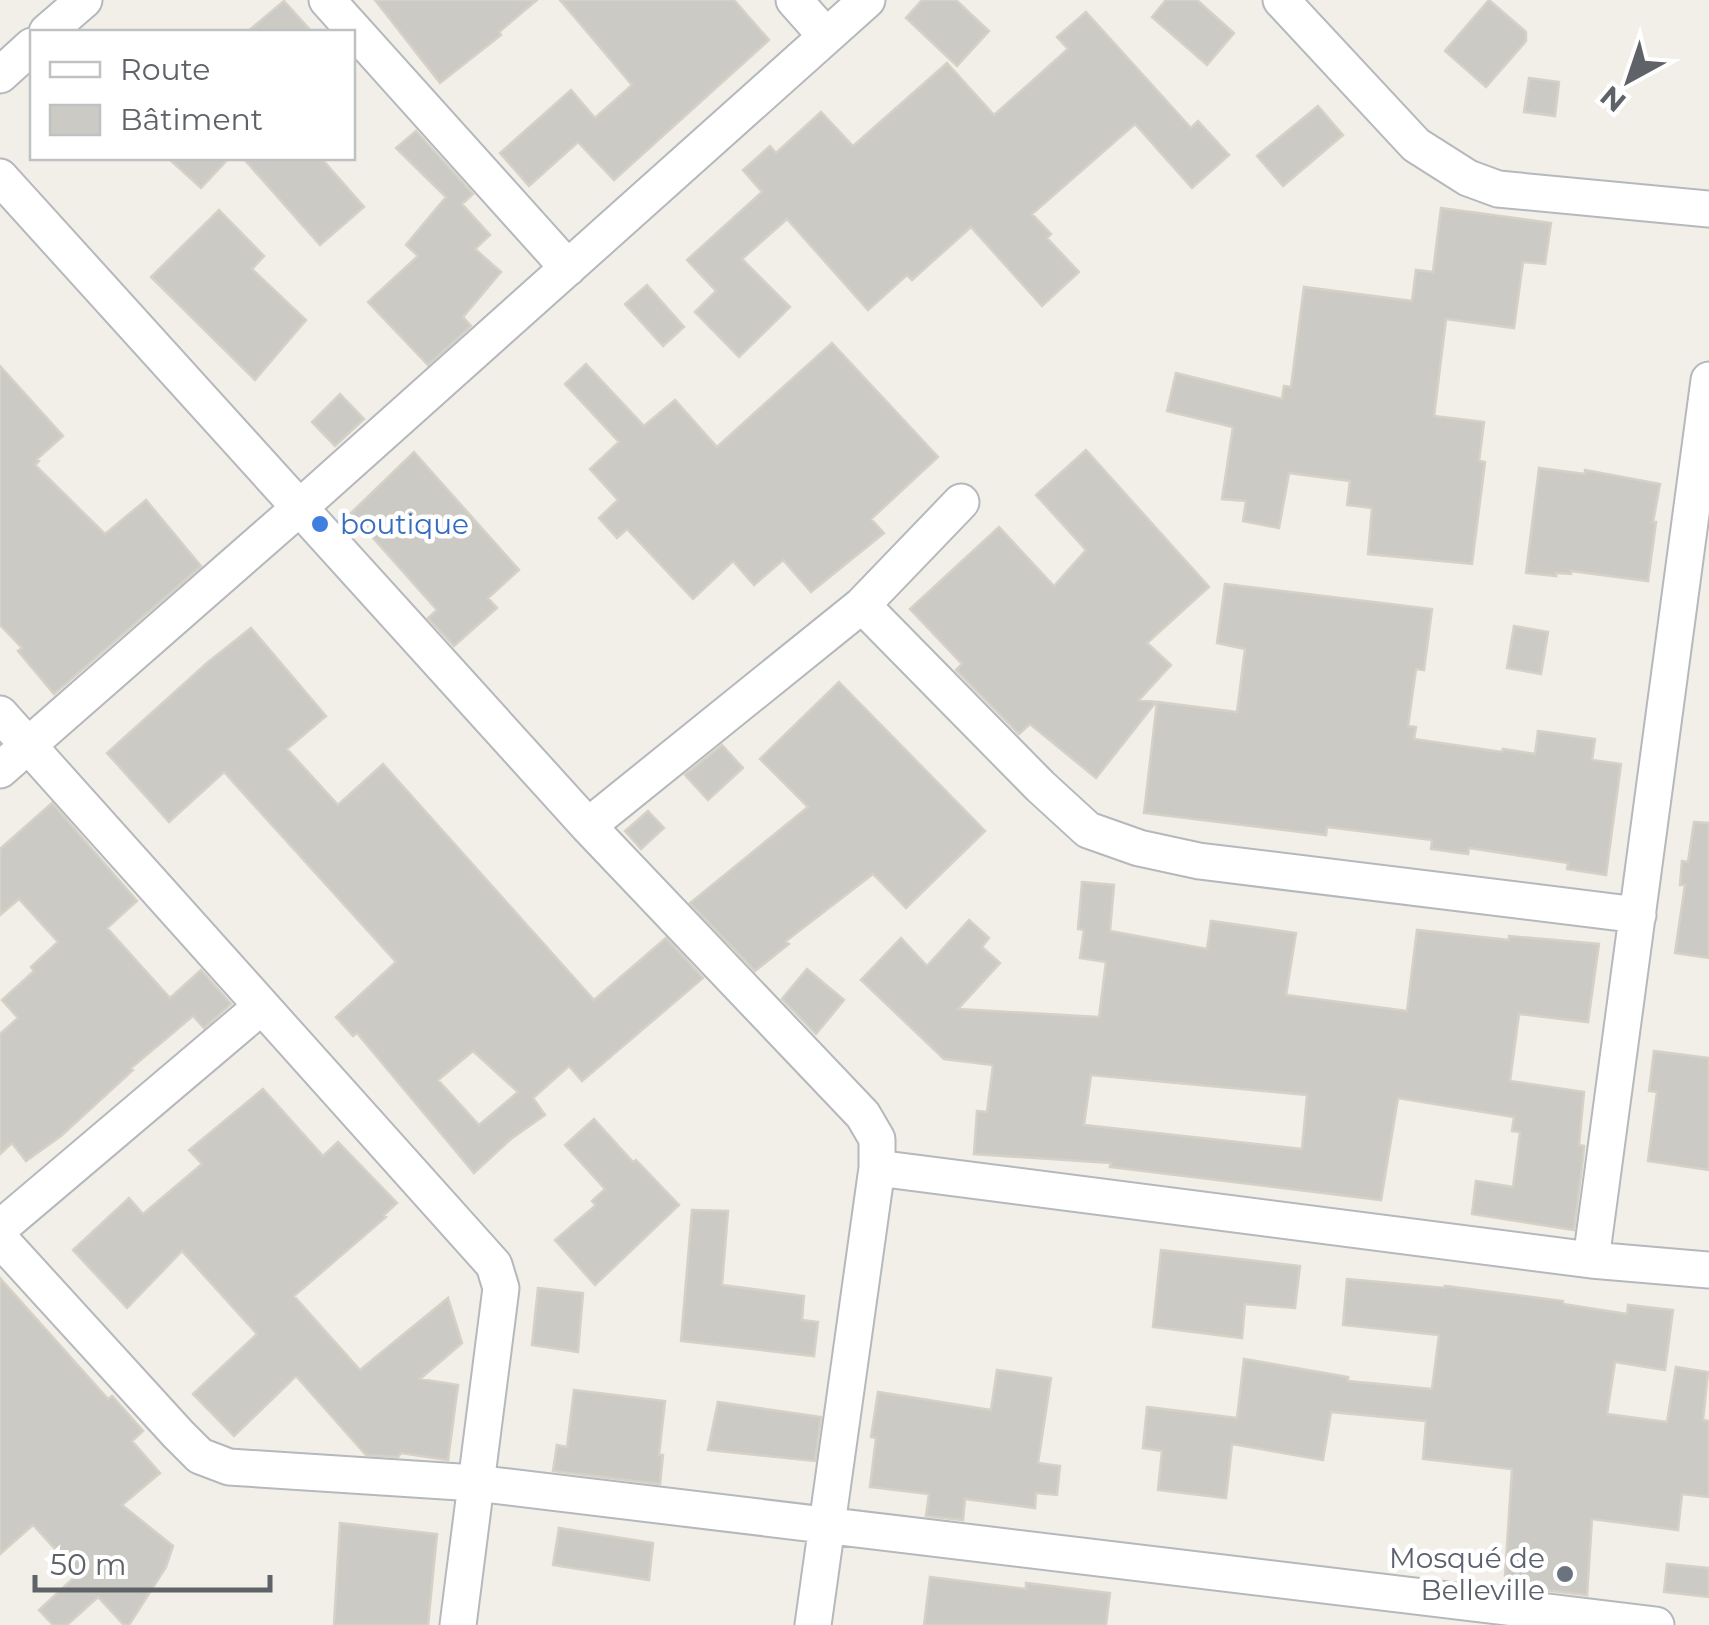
<svg xmlns="http://www.w3.org/2000/svg" width="1709" height="1625" viewBox="0 0 1709 1625" font-family="Montserrat,sans-serif">
<style>
.building{fill:#cccac5;stroke:#d6d1c6;stroke-width:2.5;fill-rule:evenodd}
.lines{fill:none;stroke-linecap:round;stroke-linejoin:round}
.minor-casing{stroke:#b5b8bc;stroke-width:39}
.minor{stroke:#fff;stroke-width:35}
.shop-dot{fill:#3f7fe0;stroke:#fff;stroke-width:4}
.worship-dot{fill:#6b7280;stroke:#fff;stroke-width:4}
.labels{text-anchor:middle;dominant-baseline:central;stroke-width:9;stroke-linejoin:round;paint-order:stroke}
.shop-label{font-size:28px;fill:#366cbe;stroke:#fff;text-anchor:start}
.worship-label{font-size:28px;fill:#5b616d;stroke:#fff;text-anchor:end}
</style>
<rect width="100%" height="100%" fill="#f1efe8"/>
<path class="building" d="M 375,0 L 537,0 L 499,32 L 501,35 L 440,83 Z
M 560,0 L 734,0 L 769,40 L 614,180 L 578,142 L 529,186 L 500,153 L 571,90 L 595,118 L 632,85 Z
M 922,0 L 956,0 L 989,31 L 957,66 L 906,18 Z
M 1166,0 L 1197,0 L 1234,33 L 1207,65 L 1152,17 Z
M 1489,0 L 1526,32 L 1526,41 L 1486,87 L 1445,51 Z
M 284,1 L 312,32 L 247,32 Z
M 1086,12 L 1191,128 L 1198,121 L 1229,155 L 1192,188 L 1135,124 L 1032,214 L 1051,234 L 1047,238 L 1079,272 L 1042,306 L 971,227 L 912,280 L 907,275 L 868,310 L 787,219 L 742,259 L 790,307 L 739,357 L 695,312 L 716,291 L 687,260 L 762,192 L 743,170 L 770,146 L 776,153 L 821,112 L 853,146 L 947,63 L 994,115 L 1068,49 L 1057,37 Z
M 1529,78 L 1559,82 L 1555,116 L 1524,112 Z
M 1318,106 L 1343,135 L 1283,186 L 1257,156 Z
M 416,131 L 473,194 L 462,204 L 490,235 L 475,249 L 501,272 L 463,317 L 471,326 L 428,365 L 368,302 L 418,256 L 406,245 L 446,197 L 396,148 Z
M 168,158 L 229,158 L 201,188 Z
M 243,158 L 321,158 L 364,207 L 320,245 Z
M 1441,208 L 1551,223 L 1545,264 L 1523,262 L 1514,328 L 1446,319 L 1434,416 L 1484,422 L 1479,461 L 1485,462 L 1472,564 L 1368,554 L 1372,508 L 1347,505 L 1350,481 L 1289,473 L 1279,528 L 1243,521 L 1246,501 L 1222,499 L 1233,427 L 1167,411 L 1176,373 L 1282,399 L 1284,386 L 1291,387 L 1304,287 L 1412,301 L 1416,270 L 1433,272 Z
M 219,210 L 264,256 L 252,269 L 306,320 L 255,380 L 151,277 Z
M 647,285 L 684,327 L 663,346 L 625,304 Z
M 832,343 L 938,457 L 871,519 L 884,533 L 811,592 L 783,560 L 754,585 L 733,561 L 693,599 L 627,529 L 617,538 L 599,518 L 618,500 L 590,469 L 619,442 L 565,384 L 586,364 L 644,426 L 675,400 L 717,447 Z
M 0,366 L 63,436 L 37,459 L 39,461 L 35,465 L 105,534 L 146,500 L 201,566 L 54,694 L 18,651 L 22,648 L 0,625 Z
M 340,394 L 364,419 L 335,446 L 312,422 Z
M 1086,450 L 1209,587 L 1147,643 L 1171,665 L 1139,700 L 1156,702 L 1096,778 L 1030,724 L 1019,734 L 956,670 L 962,664 L 910,609 L 999,527 L 1054,586 L 1086,550 L 1036,495 Z
M 414,452 L 519,570 L 488,598 L 497,608 L 454,646 L 428,618 L 437,610 L 351,513 Z
M 1539,468 L 1585,474 L 1585,470 L 1660,484 L 1653,522 L 1656,522 L 1648,581 L 1571,571 L 1571,574 L 1556,573 L 1556,576 L 1526,573 Z
M 1225,584 L 1432,609 L 1424,670 L 1416,669 L 1408,726 L 1416,727 L 1414,739 L 1502,752 L 1503,749 L 1535,754 L 1538,731 L 1595,739 L 1592,760 L 1621,764 L 1606,875 L 1567,869 L 1568,863 L 1469,848 L 1468,854 L 1431,849 L 1432,840 L 1327,827 L 1326,835 L 1144,813 L 1157,702 L 1237,712 L 1245,649 L 1217,643 Z
M 1514,626 L 1548,632 L 1541,674 L 1507,668 Z
M 251,628 L 326,716 L 287,749 L 338,805 L 383,764 L 594,1000 L 666,938 L 703,978 L 582,1081 L 569,1066 L 533,1098 L 545,1115 L 511,1139 L 474,1173 L 357,1033 L 353,1036 L 336,1017 L 396,962 L 224,772 L 169,822 L 107,753 L 207,663 ZM 473,1051 L 518,1092 L 479,1125 L 438,1080 Z
M 839,682 L 985,831 L 906,908 L 873,874 L 786,941 L 789,944 L 755,971 L 690,903 L 808,807 L 760,759 Z
M 722,745 L 743,768 L 708,800 L 685,775 Z
M 52,803 L 137,901 L 107,928 L 170,998 L 201,970 L 231,1004 L 204,1028 L 193,1016 L 131,1068 L 133,1070 L 61,1136 L 26,1161 L 12,1143 L 0,1154 L 0,1034 L 18,1018 L 2,1000 L 34,971 L 31,967 L 58,942 L 19,899 L 0,915 L 0,849 Z
M 648,811 L 664,828 L 641,849 L 625,831 Z
M 1694,822 L 1709,823 L 1709,958 L 1675,953 L 1685,885 L 1680,885 L 1682,861 L 1688,862 Z
M 1082,882 L 1114,885 L 1110,931 L 1207,949 L 1211,921 L 1296,933 L 1286,995 L 1407,1011 L 1417,930 L 1509,940 L 1509,936 L 1599,944 L 1588,1022 L 1519,1014 L 1510,1081 L 1584,1092 L 1579,1145 L 1584,1146 L 1583,1158 L 1574,1230 L 1472,1214 L 1476,1181 L 1513,1187 L 1520,1132 L 1512,1131 L 1514,1117 L 1398,1098 L 1381,1200 L 1110,1167 L 1111,1163 L 974,1154 L 977,1111 L 987,1112 L 993,1065 L 944,1059 L 861,980 L 901,938 L 927,966 L 969,920 L 989,938 L 982,947 L 1000,963 L 958,1009 L 1099,1017 L 1106,962 L 1080,958 L 1084,930 L 1078,929 ZM 1091,1075 L 1307,1095 L 1302,1149 L 1084,1125 Z
M 807,969 L 844,1000 L 816,1034 L 782,999 Z
M 1654,1051 L 1709,1058 L 1709,1170 L 1648,1161 L 1657,1092 L 1649,1091 Z
M 263,1089 L 323,1156 L 338,1142 L 397,1203 L 384,1215 L 386,1217 L 294,1296 L 360,1370 L 448,1298 L 462,1343 L 420,1379 L 458,1385 L 448,1460 L 401,1453 L 398,1457 L 366,1455 L 296,1376 L 234,1436 L 193,1394 L 257,1334 L 182,1251 L 127,1308 L 73,1250 L 129,1198 L 143,1214 L 202,1164 L 189,1150 Z
M 594,1119 L 633,1162 L 636,1160 L 679,1205 L 595,1285 L 555,1240 L 596,1205 L 592,1201 L 605,1189 L 565,1145 Z
M 692,1210 L 728,1211 L 722,1285 L 804,1296 L 802,1320 L 818,1322 L 814,1356 L 681,1341 Z
M 1161,1250 L 1300,1266 L 1295,1308 L 1245,1304 L 1242,1338 L 1153,1327 Z
M 0,1278 L 108,1399 L 112,1396 L 143,1431 L 132,1441 L 160,1473 L 122,1505 L 173,1546 L 166,1567 L 129,1625 L 124,1625 L 98,1597 L 67,1625 L 53,1625 L 39,1610 L 78,1574 L 33,1525 L 0,1554 Z
M 1347,1279 L 1445,1288 L 1445,1286 L 1563,1301 L 1563,1304 L 1627,1314 L 1628,1305 L 1673,1310 L 1665,1370 L 1615,1362 L 1607,1414 L 1667,1422 L 1676,1367 L 1708,1372 L 1703,1420 L 1709,1421 L 1709,1497 L 1682,1494 L 1678,1530 L 1592,1519 L 1587,1595 L 1517,1587 L 1519,1577 L 1505,1576 L 1512,1469 L 1423,1459 L 1426,1421 L 1331,1412 L 1323,1460 L 1232,1444 L 1226,1498 L 1158,1490 L 1162,1451 L 1143,1448 L 1147,1407 L 1237,1418 L 1244,1359 L 1348,1377 L 1348,1381 L 1432,1389 L 1439,1335 L 1343,1325 Z
M 538,1288 L 583,1293 L 578,1352 L 532,1345 Z
M 997,1370 L 1051,1378 L 1038,1463 L 1060,1466 L 1057,1495 L 1036,1493 L 1035,1508 L 965,1499 L 963,1520 L 926,1516 L 929,1494 L 870,1487 L 876,1438 L 871,1437 L 878,1392 L 991,1410 Z
M 574,1390 L 665,1401 L 659,1455 L 663,1455 L 660,1484 L 553,1471 L 557,1445 L 567,1447 Z
M 718,1402 L 821,1417 L 815,1461 L 708,1450 Z
M 340,1523 L 437,1534 L 428,1625 L 334,1625 Z
M 559,1528 L 653,1543 L 649,1580 L 553,1565 Z
M 1667,1564 L 1709,1568 L 1709,1597 L 1664,1592 Z
M 930,1577 L 1026,1589 L 1026,1583 L 1110,1593 L 1106,1625 L 924,1625 Z"/>
<g class="lines">
<g class="minor-casing">
<path id="minor" d="M 327,0 L 568,268
M 794,0 L 826,36
M 1281,0 L 1416,145 L 1468,178 L 1498,189 L 1709,209
M 47,32 L 84,0
M 0,75 L 32,46
M 0,177 L 588,826 L 863,1115 L 877,1139 L 877,1168 L 813,1625
M 862,605 L 1040,786 L 1088,830 L 1139,848 L 1199,861 L 1638,915
M 0,714 L 494,1265 L 501,1288 L 458,1625
M 0,770 L 298,509 L 867,0
M 588,826 L 862,605 L 961,502
M 877,1168 L 1591,1260 L 1709,1270
M 0,1228 L 262,1006
M 0,1239 L 178,1434 L 200,1456 L 229,1467 L 475,1483 L 1656,1625
M 1591,1260 L 1709,380"/>
</g>
<use href="#minor" class="minor"/>
</g>
<circle class="shop-dot" cx="320" cy="524" r="10"/>
<circle class="worship-dot" cx="1565" cy="1574" r="10"/>
<g class="labels">
<g class="shop-label">
<text x="340" y="524">boutique</text>
</g>
<g class="worship-label">
<text x="1545" y="1558">Mosqué de<tspan x="1545" dy="32">Belleville</tspan></text>
</g>
</g>
<rect x="30" y="30" width="325" height="130" fill="#ffffff" stroke="#bfc1c3" stroke-width="2.5"/>
<rect x="50" y="62" width="50" height="15" fill="#ffffff" stroke="#bfc1c3" stroke-width="2.5"/>
<text x="120" y="80" font-size="30" fill="#5f6368">Route</text>
<rect x="50" y="105" width="50" height="30" fill="#cccac5" stroke="#bfc1c3" stroke-width="2.5"/>
<text x="120" y="130" font-size="30" fill="#5f6368">Bâtiment</text>
<g transform="translate(1629 80) rotate(220)" stroke="#ffffff" stroke-width="8" paint-order="stroke">
<path d="M0-8L18 38L0 25L-18 38Z" fill="#5f6368"/>
<text y="-15" font-size="28" font-weight="bold" text-anchor="middle" fill="#5f6368">N</text>
</g>
<path d="M35 1575v15h235v-15" fill="none" stroke="#5f6368" stroke-width="5"/>
<text x="50" y="1575" font-size="30" fill="#5f6368" stroke="#ffffff" stroke-width="8" paint-order="stroke">50 m</text>
</svg>
